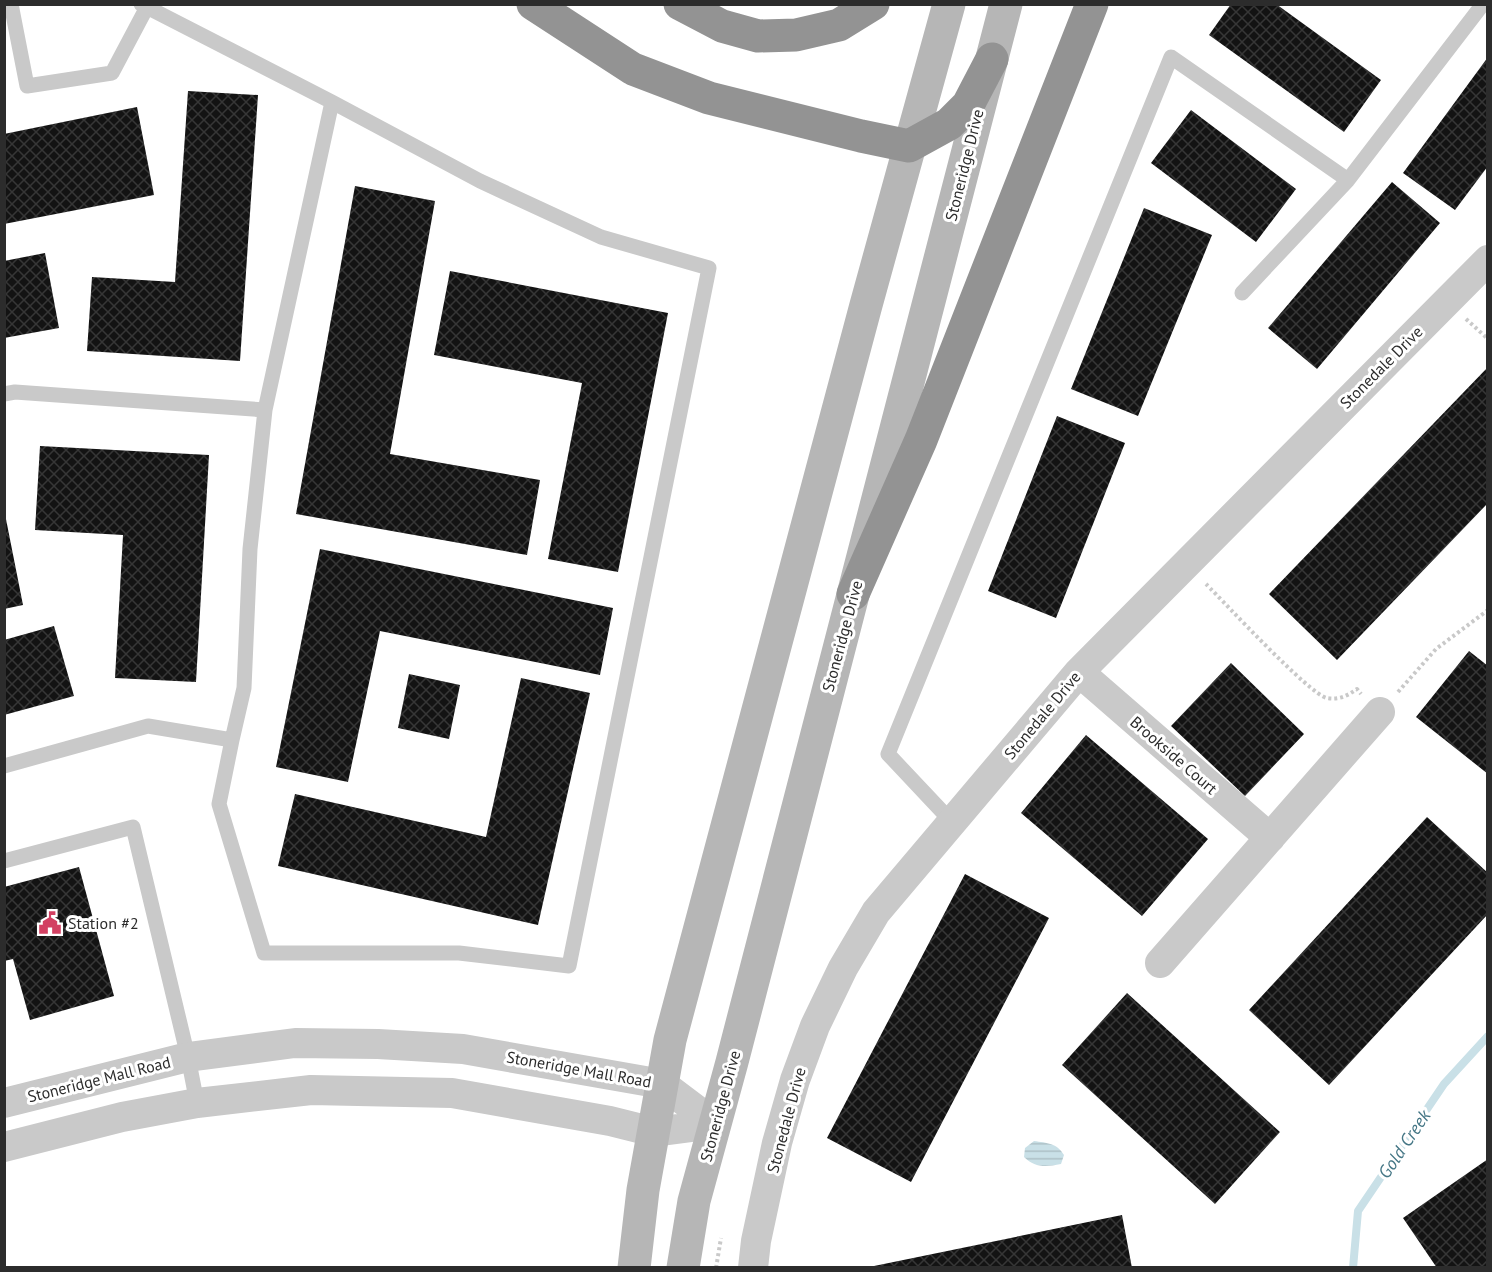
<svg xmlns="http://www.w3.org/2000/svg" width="1492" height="1272" viewBox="0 0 1492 1272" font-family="'PT Sans',sans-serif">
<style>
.water{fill:url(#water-rules)}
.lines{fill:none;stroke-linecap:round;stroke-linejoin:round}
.stream{stroke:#c9e0e7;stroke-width:8}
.building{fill:url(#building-cross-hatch)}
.path{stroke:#c9c9c9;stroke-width:4;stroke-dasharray:3 3;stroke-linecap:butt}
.service{stroke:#c9c9c9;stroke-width:15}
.minor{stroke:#c9c9c9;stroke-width:30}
.secondary{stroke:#b6b6b6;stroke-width:33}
.motorway{stroke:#939393;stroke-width:33}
.labels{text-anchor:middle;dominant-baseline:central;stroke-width:6;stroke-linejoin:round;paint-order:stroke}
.street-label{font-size:16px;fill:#2c2c2c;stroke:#fff}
.poi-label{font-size:16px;fill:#2c2c2c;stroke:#fff;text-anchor:start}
.water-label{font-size:18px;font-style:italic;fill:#447685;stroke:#fff}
</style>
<defs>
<pattern id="water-rules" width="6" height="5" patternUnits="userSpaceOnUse" patternTransform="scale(1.5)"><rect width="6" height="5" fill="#c9e0e7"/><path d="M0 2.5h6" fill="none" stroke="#adc0c6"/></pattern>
<pattern id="building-cross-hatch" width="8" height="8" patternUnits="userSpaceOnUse" patternTransform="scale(1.5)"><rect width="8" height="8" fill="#131313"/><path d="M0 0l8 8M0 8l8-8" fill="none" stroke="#363636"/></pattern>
</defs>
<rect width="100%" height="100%" fill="#fff"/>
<path class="water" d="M 1034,1141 C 1047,1143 1057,1143 1064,1155 L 1061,1164 C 1046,1167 1035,1168 1024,1157 L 1025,1148 Z"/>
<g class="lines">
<path class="stream" d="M 1353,1268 L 1358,1211 L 1444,1084 L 1488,1036"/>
</g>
<path class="building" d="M 1231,4 L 1276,4 L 1381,80 L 1344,132 L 1209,35 Z
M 1488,57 L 1488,166 L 1455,210 L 1403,173 Z
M 188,91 L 258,95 L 240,361 L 87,351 L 92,277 L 175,282 Z
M 137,107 L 154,195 L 4,224 L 4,134 Z
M 1191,110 L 1296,189 L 1256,242 L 1151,163 Z
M 1392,182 L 1440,223 L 1317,369 L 1268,328 Z
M 355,186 L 435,201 L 390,454 L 540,480 L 527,555 L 296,514 Z
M 1144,208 L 1212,235 L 1138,416 L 1071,389 Z
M 45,253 L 59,328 L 4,338 L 4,261 Z
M 450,271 L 668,313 L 618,572 L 548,559 L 582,383 L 434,355 Z
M 1488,367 L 1488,503 L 1337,660 L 1269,594 Z
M 1057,416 L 1125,443 L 1056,618 L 988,591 Z
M 40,446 L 209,455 L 196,682 L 115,678 L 123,535 L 35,530 Z
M 4,509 L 23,605 L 4,609 Z
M 320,549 L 613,608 L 600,675 L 380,631 L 348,782 L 276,767 Z
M 54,626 L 74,696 L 4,715 L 4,640 Z
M 1469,651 L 1488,666 L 1488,774 L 1416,717 Z
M 1231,663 L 1304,734 L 1245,796 L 1171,726 Z
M 409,674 L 460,685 L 449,739 L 398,728 Z
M 521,678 L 590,693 L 538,925 L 278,866 L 295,794 L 486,837 Z
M 1086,735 L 1208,839 L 1142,916 L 1021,813 Z
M 1427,817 L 1488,873 L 1488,914 L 1329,1085 L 1249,1010 Z
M 79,867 L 114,996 L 30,1020 L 13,959 L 4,961 L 4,887 Z
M 965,874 L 1049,918 L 911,1182 L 827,1138 Z
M 1127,993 L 1280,1132 L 1215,1204 L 1062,1065 Z
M 1488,1159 L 1488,1268 L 1437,1268 L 1403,1218 Z
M 1122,1215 L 1132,1268 L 874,1268 L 874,1266 Z"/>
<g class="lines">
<path class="path" d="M 1466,319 L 1488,339
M 1206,584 C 1224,602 1310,695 1327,698 C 1339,700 1347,696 1357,689 L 1361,694
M 1398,692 L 1436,649 L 1488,610
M 716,1268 L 721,1238"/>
<path class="service" d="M 11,4 L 27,86 L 112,73 L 147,7
M 1242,293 L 1348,180 L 1483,4
M 4,394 L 15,392 L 265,410
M 232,740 L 244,688 L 250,549 L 265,410 L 332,102
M 4,766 L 148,726 L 232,740 L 219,804 L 264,953 L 459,953 L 569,966 L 709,268 L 601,237 L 480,181 L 332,102 L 141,4
M 952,822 L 888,754 L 1171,57 L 1348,180
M 4,861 L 133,827 L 188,1057 L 197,1103"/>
<path class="minor" d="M 1079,672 L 1270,838
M 1160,963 L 1380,712
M 4,1103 L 188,1057 L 295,1043 L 378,1044 L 463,1049 L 662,1084 L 715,1124
M 4,1147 L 122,1117 L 197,1103 L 311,1090 L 452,1093 L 610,1121 L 654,1132 L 715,1124
M 753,1268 L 756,1241 L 777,1143 L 795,1080 L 815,1026 L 843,968 L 876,912 L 1079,672 L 1488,260"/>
<path class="secondary" d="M 634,1268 L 643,1190 L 670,1040 L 866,305 L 949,4
M 683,1268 L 694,1201 L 732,1062 L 1006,4"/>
<path class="motorway" d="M 533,4 L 633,69 L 709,98 L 861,136 L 909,146 L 949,124 L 968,105 L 992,59
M 680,4 L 722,26 L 758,36 L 796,35 L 839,25 L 873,4
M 853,594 L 921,440 L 1092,4"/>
</g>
<defs>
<g id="civic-bare" transform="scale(1.8)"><path d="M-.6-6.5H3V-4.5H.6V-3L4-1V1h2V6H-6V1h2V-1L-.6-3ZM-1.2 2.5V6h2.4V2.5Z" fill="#d24062" stroke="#fff" stroke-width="2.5" paint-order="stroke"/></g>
</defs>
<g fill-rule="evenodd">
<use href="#civic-bare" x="50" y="923"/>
</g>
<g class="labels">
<g class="street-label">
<text transform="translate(964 165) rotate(-76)">Stoneridge Drive</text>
<text transform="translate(1381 367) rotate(-45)">Stonedale Drive</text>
<text transform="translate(842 636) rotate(-75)">Stoneridge Drive</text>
<text transform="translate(1042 715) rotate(-50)">Stonedale Drive</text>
<text transform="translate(1174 755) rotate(41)">Brookside Court</text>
<text transform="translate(579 1069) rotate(10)">Stoneridge Mall Road</text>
<text transform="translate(99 1079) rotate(-14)">Stoneridge Mall Road</text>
<text transform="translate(720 1106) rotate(-75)">Stoneridge Drive</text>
<text transform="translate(786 1120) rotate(-75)">Stonedale Drive</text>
</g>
<g class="poi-label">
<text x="68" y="923">Station #2</text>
</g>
<g class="water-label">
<text transform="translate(1404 1144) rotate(-56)">Gold Creek</text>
</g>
</g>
<rect width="1492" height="1272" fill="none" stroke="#2c2c2c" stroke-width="12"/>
</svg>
